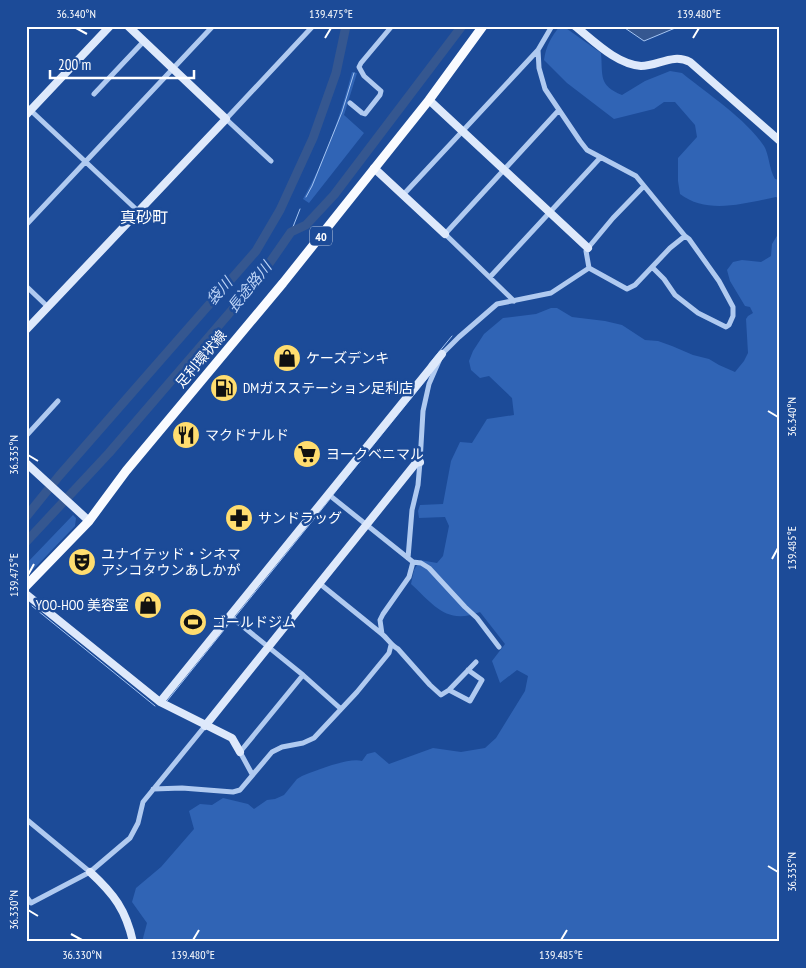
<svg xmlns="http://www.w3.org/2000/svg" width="806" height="968" viewBox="0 0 806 968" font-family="'PT Sans Narrow','Noto Sans JP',sans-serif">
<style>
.green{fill:#3064b5}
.water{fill:#355790;stroke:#a4c4f2}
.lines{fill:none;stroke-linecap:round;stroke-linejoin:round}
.stream{stroke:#a4c4f2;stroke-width:1}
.river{stroke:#355790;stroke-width:9}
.street{stroke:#b0caf0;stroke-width:5}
.secondary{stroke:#dee9fb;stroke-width:8}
.primary{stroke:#f9fbff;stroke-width:9}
.ticks{fill:none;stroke:#fff;stroke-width:2}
.labels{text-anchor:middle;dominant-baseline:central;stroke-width:5;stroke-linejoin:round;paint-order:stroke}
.shield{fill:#1c4b98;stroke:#bbc9e0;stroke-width:1}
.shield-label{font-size:12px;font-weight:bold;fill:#fff}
.poi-label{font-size:14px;fill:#fff;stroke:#1c4b98;text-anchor:start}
.street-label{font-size:14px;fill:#fff;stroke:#1c4b98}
.water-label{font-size:15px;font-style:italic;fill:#bdd4f7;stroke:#1c4b98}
.quarter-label{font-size:16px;fill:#fff;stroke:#1c4b98}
.neatline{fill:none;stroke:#fff;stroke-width:2}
.ticks-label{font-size:12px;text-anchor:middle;fill:#fff}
</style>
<rect width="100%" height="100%" fill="#1c4b98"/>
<path class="green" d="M 560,26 L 563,26 L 601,53 C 603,76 598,85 622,95 L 645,81 L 670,71 L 682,73 C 709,95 745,118 764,146 C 769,154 769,169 775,179 L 780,180 L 780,199 L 776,197 C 746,203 707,215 680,194 L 678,181 L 678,158 L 697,137 L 695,125 L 675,102 L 664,102 L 654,109 L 614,119 L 567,83 L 544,60 C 546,46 551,37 560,26 Z
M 352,72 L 357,73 L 344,115 L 364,133 L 309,203 L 303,199 C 325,161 341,114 352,72 Z
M 780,231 L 780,942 L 142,942 L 147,923 L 132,902 L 136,888 L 161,867 L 194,829 L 189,811 L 200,804 L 212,805 L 223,798 L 248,804 L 254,809 L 267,800 L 275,799 L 284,795 L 297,779 L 302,776 C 315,771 349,757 362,761 L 367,754 L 375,752 L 389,764 L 433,748 L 461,752 L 485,748 L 496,738 L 525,691 L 528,676 L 517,670 L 500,683 L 492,661 L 505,644 L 480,612 C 446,625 434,605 411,584 L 414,570 L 420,560 L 437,563 L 443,556 L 449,526 L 445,517 L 419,518 L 418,511 L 420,505 L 443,504 L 451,461 L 460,442 L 472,443 L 487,419 L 514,415 L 512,398 L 489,376 L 480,378 L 471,370 L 469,361 L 473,351 L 484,334 L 503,318 L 536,314 L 551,308 L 557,308 L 572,317 L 605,321 L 622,325 L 645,340 L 658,341 L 672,346 L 693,355 L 709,359 L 719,365 L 735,372 L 744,361 L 748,353 L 746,319 L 748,316 L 753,313 L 750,307 L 745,306 L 730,281 L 727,270 L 733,262 L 742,260 L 761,262 L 771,256 L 772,244 Z
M 73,515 L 76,518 L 75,526 L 26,577 L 26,564 Z"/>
<path class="water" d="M 622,26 L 680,26 L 644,41 Z"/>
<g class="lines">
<path class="stream" d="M 306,197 L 312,186 L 342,112 L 354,73
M 291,232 L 300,209
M 429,364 L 452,336
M 332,496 L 430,375
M 32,606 L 155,706
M 235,617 L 330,499
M 167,701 L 232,620"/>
<path class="river" d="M 26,517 L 59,476 L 256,251 L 280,210 L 313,138 L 336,73 L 346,26
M 26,542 L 109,453 L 257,281 L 291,232 L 306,225 L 334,195 L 462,26"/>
<path class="street" d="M 552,26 L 538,50 L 539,68 L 545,89 L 580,141 L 587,150 L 636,176 L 685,236 L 689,239 L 719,281 L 733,307 L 733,316 L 729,325 L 726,327 L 698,313 L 675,295 L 664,279 L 653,268
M 94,94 L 144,41
M 350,103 L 362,113 L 365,114 L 380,95 L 381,91 L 364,76 L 359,67 L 361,63 L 392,26
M 26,106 L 138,211
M 271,161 L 226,119 L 313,26
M 644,186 L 613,218 L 588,248 L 586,251 L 589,268 L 627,289 L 635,285 L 670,248 L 685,236
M 403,195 L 538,50
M 26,225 L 213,26
M 490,277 L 600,158
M 26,286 L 48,307
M 514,301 L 445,234 L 559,110
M 26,436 L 58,401
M 328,494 L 413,562 L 421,563 L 429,568 L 465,607 L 477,618 L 499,647
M 408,558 L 412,510 L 418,485 L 420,462 L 423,411 L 429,384 L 442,354 L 459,337 L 497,304 L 551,293 L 589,268
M 413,562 L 409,577 L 383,614 L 380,620 L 382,634 C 388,639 391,645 398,649 L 430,685 L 441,695 L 449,690 L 476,662
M 319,583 L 382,634
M 230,616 L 303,675 L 341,709
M 449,690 L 470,701 L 482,680 L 468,670
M 252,774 L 240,752 L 303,675
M 153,789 L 182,788 L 233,792 L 240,790 L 272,752 L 282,747 L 303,743 L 314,738 L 357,692 L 389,653 L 391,645
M 26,819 L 90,872
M 26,896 L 31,903 L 90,872 L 130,838 L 138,823 L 143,802 L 205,726"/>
<path class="secondary" d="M 575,26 C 594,41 616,64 641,66 C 658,66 673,53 690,62 L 780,141
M 429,100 L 588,248
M 26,115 L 110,26
M 374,168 L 445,234
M 26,330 L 226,119 L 128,26
M 26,463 L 89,521
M 26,594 L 160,702 L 232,738 L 240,752
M 160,702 L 442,354
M 205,726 L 416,463 L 420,462
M 90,872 C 114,894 126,910 133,942"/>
<path class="primary" d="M 26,586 L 89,521 L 126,471 L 283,283 L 429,100 L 483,26"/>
</g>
<path class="ticks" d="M 76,28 L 87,34M 325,38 L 331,28M 693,38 L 699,28M 768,411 L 778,417M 28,455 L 38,461M 772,559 L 778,548M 28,575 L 34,564M 768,866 L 778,872M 28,910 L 38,916M 71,934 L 82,940M 193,940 L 199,930M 561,940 L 567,930"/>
<defs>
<g id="shop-disc" transform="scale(1.4375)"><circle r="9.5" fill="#ffdd6f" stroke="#1c4b98"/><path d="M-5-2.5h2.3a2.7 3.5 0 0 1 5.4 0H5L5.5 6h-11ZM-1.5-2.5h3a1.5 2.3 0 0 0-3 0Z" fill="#111"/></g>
<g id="fuel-disc" transform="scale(1.4375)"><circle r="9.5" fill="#ffdd6f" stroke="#1c4b98"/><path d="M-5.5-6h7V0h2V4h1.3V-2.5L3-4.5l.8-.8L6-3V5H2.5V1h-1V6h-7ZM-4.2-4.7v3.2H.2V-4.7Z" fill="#111"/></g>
<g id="restaurant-disc" transform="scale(1.4375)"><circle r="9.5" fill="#ffdd6f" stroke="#1c4b98"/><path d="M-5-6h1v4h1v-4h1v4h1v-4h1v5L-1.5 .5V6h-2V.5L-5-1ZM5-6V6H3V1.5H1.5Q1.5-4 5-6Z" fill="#111"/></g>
<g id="supermarket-disc" transform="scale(1.4375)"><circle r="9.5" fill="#ffdd6f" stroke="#1c4b98"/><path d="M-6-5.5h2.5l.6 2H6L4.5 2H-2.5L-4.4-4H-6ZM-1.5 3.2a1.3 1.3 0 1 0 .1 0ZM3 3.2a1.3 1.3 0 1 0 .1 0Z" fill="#111"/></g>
<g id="pharmacy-disc" transform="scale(1.4375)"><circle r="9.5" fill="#ffdd6f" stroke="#1c4b98"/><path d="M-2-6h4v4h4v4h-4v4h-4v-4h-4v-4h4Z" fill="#111"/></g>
<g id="theatre-disc" transform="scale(1.4375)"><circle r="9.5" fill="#ffdd6f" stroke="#1c4b98"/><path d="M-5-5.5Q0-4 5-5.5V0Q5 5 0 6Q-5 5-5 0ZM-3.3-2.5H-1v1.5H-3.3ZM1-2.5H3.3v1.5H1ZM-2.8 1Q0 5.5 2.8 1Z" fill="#111"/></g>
<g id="stadium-disc" transform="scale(1.4375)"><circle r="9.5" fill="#ffdd6f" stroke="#1c4b98"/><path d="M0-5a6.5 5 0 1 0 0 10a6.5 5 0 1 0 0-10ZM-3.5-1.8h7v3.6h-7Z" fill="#111"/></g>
</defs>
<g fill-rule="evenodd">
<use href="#shop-disc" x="287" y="358"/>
<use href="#fuel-disc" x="224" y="388"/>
<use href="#restaurant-disc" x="186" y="435"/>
<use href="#supermarket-disc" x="307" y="454"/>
<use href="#pharmacy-disc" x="239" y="518"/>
<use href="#theatre-disc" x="82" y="562"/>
<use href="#shop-disc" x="148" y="605"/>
<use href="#stadium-disc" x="193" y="622"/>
</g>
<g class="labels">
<rect class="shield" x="310" y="226.5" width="22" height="19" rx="4"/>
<g class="shield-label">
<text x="321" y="236">40</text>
</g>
<g class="poi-label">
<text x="306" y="358">ケーズデンキ</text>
<text x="243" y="388">DMガスステーション足利店</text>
<text x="205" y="435">マクドナルド</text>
<text x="326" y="454">ヨークベニマル</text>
<text x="258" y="518">サンドラッグ</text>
<text x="101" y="554">ユナイテッド・シネマ<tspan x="101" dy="16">アシコタウンあしかが</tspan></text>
<text x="129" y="605" text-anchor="end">YOO-HOO 美容室</text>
<text x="212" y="622">ゴールドジム</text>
</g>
<g class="street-label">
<text transform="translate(201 359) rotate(-50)">足利環状線</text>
</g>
<g class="water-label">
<text transform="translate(249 287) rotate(-51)">長途路川</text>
<text transform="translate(219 291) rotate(-49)">袋川</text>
</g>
<g class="quarter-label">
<text x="144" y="217">真砂町</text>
</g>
</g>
<rect width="806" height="968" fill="none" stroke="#1c4b98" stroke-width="55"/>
<path d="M50 70v8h144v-8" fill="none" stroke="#ffffff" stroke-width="2.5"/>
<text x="58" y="70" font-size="15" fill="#ffffff" stroke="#1c4b98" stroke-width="4" paint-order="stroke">200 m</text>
<rect x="28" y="28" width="750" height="912" class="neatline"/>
<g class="ticks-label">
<text x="76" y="18">36.340°N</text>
<text x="331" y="18">139.475°E</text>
<text x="699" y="18">139.480°E</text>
<text transform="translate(792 417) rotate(-90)" y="4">36.340°N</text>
<text transform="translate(14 455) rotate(-90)" y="4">36.335°N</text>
<text transform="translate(792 548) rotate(-90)" y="4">139.485°E</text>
<text transform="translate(14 575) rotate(-90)" y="4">139.475°E</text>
<text transform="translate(792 872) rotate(-90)" y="4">36.335°N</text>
<text transform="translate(14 910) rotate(-90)" y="4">36.330°N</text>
<text x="82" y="959">36.330°N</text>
<text x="193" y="959">139.480°E</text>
<text x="561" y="959">139.485°E</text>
</g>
</svg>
